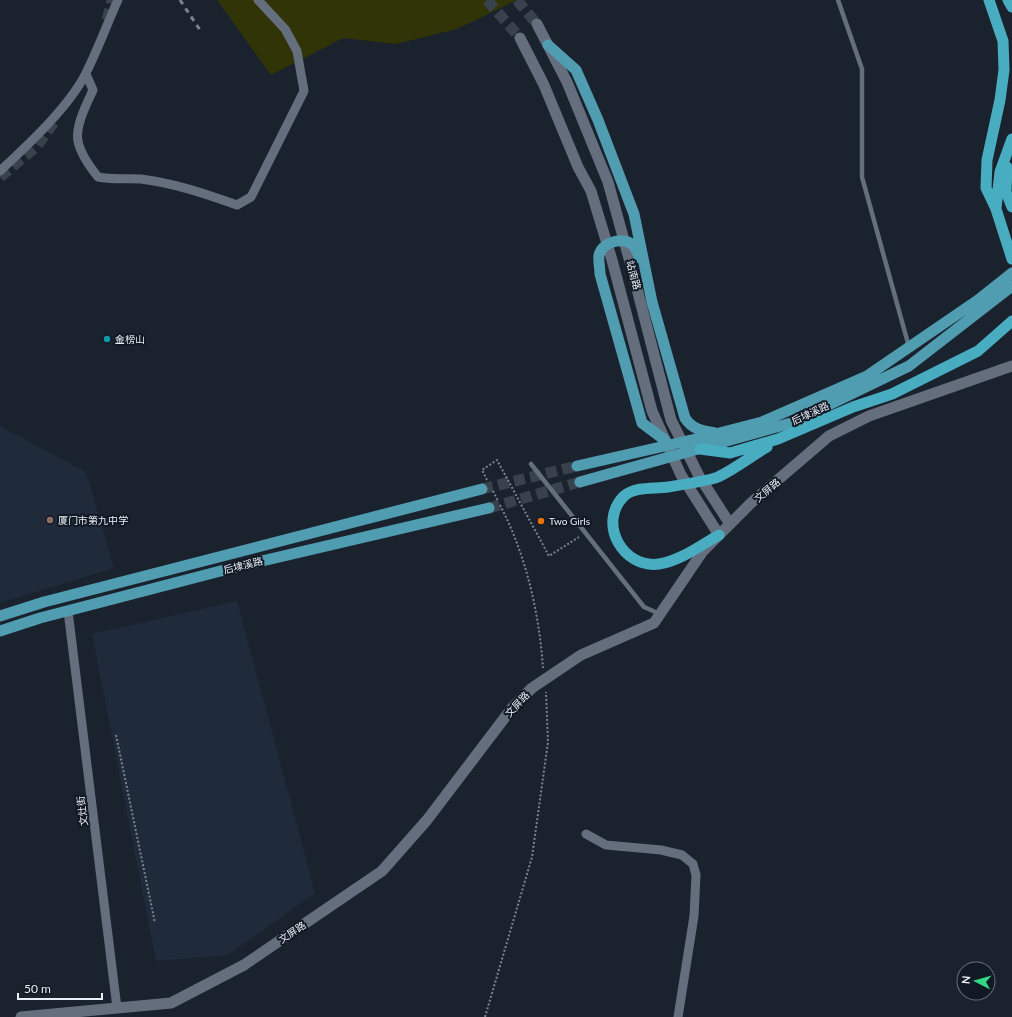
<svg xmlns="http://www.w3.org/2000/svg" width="1012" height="1017" viewBox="0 0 1012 1017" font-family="Lato,'Noto Sans SC',sans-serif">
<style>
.built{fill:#1f2a3b}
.green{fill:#313406}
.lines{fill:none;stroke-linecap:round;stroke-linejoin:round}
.tertiary-tunnel{stroke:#39414c;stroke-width:11;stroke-dasharray:11 5.5;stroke-linecap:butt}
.secondary-tunnel{stroke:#39414c;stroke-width:11;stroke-dasharray:11 5.5;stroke-linecap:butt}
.primary-tunnel{stroke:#39414c;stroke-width:11;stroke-dasharray:11 5.5;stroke-linecap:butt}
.path{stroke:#7c848e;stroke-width:2;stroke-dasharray:2 2;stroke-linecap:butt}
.service{stroke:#656e7d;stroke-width:4.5}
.minor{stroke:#656e7d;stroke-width:9}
.tertiary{stroke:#656e7d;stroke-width:11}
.secondary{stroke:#656e7d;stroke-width:11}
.primary{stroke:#509db1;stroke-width:11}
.trunk{stroke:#49adc2;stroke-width:11}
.rail{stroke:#7d848e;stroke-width:3;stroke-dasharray:5 5;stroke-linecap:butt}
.culture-dot{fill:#0f9aa8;stroke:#111924;stroke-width:1.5}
.education-dot{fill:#8d6e63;stroke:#111924;stroke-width:1.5}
.food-dot{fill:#e8710a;stroke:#111924;stroke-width:1.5}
.labels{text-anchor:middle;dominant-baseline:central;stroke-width:4;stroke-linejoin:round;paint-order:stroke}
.street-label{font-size:10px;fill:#e9eff7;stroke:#111924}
.poi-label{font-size:10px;fill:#e9eff7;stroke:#111924;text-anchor:start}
</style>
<rect width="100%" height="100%" fill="#1a222e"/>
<path class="built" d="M 0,426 L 86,472 L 114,568 L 0,603 Z
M 237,601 L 315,893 L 228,955 L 156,961 L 92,634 Z"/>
<path class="green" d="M 217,0 L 517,0 L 457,29 L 396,44 L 343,38 L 271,75 Z"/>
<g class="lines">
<path class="tertiary-tunnel" d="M 107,20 L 112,0
M 0,177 L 37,146 L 56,119"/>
<path class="secondary-tunnel" d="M 487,0 L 520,38
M 517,0 L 537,24"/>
<path class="primary-tunnel" d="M 482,489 L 577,466
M 489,508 L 580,482"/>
<path class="path" d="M 487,480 L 482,470 L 497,460 L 549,556 L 579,537
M 493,491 L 498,501
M 500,505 C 526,555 539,612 543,668
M 116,735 L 155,923
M 485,1017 L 532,857 L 548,742 L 546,692"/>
<path class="service" d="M 838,0 L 862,69 L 862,177 L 909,347
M 531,464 L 644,607 L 660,614"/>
<path class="minor" d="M 86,74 L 93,90 C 87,103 75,126 78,141 C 80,153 90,167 98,177 C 112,180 126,178 141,179 C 174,183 206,194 237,205 L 251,197 L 304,91 L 297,51 L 285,29 L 258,0
M 0,171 C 28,145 69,107 86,73 C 98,49 107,24 118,0
M 68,611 L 117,1008
M 586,834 L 606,845 L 661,850 L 682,855 L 693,864 L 696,875 L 694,916 L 678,1017"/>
<path class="tertiary" d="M 21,1017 L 171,1003 L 244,965 L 382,871 L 427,820 L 512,708 L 532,688 L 581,655 L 654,623 L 703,551 L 751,503 L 829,436 L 869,416 L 1012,366"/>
<path class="secondary" d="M 537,24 L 567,82 L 608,182 L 630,262 L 671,420 L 699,476 L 730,524
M 520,38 L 544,85 L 578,167 L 591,191 L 612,260 L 652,411 L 681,475 L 719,535"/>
<path class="primary" d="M 548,45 L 576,70 L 598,120 L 634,214 L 652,302 L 685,418 C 692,429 702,431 715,433
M 640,258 C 638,254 636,249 634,246 C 625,236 603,241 599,255 C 598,260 600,268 600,274 L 642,423 L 665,440
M 577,466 L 700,438 L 762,422 L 867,376 L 978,300 L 1012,273
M 580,482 L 791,423 L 909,366 L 1012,286
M 0,616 L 44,602 L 482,489
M 0,631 L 40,618 L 232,568 L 489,508"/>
<path class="trunk" d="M 989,0 L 1003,41 L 1004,70 L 1000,100 L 987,160 L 986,188 L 996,209 L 1012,259
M 1008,0 L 1012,7
M 1007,167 L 1006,192 L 1012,207
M 996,208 L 1000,172 L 1012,139
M 700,449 L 730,453 L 778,439 L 853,407 L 892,394 L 978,351 L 1012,321
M 719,535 C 701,545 680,561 659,564 C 623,569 597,523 624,496 C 636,486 654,489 668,487 C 680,485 708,481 718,477 C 735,469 751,456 767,447"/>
<path class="rail" d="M 180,0 L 202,33"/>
</g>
<circle class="culture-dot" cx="107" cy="339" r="4"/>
<circle class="education-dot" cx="50" cy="520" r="4"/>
<circle class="food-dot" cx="541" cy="521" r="4"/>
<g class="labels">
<g class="street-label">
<text transform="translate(634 275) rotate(75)">站南路</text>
<text transform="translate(810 413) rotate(-25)">后埭溪路</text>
<text transform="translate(767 490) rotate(-41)">文屏路</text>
<text transform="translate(243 565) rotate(-14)">后埭溪路</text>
<text transform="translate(517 704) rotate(-47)">文屏路</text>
<text transform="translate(82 811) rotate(-97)">文灶街</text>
<text transform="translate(292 932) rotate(-34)">文屏路</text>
</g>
<g class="poi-label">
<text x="115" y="339">金榜山</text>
<text x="58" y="520">厦门市第九中学</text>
<text x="549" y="521">Two Girls</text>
</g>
</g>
<g transform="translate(976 981) rotate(276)"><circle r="19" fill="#111924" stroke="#676f78"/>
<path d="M0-3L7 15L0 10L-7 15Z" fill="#33d882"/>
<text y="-6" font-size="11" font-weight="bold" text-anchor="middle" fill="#e9eff7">N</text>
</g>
<path d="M18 993v6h84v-6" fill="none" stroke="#e9eff7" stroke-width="2"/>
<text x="24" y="993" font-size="12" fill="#e9eff7" stroke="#111924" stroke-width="3" paint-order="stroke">50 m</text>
</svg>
